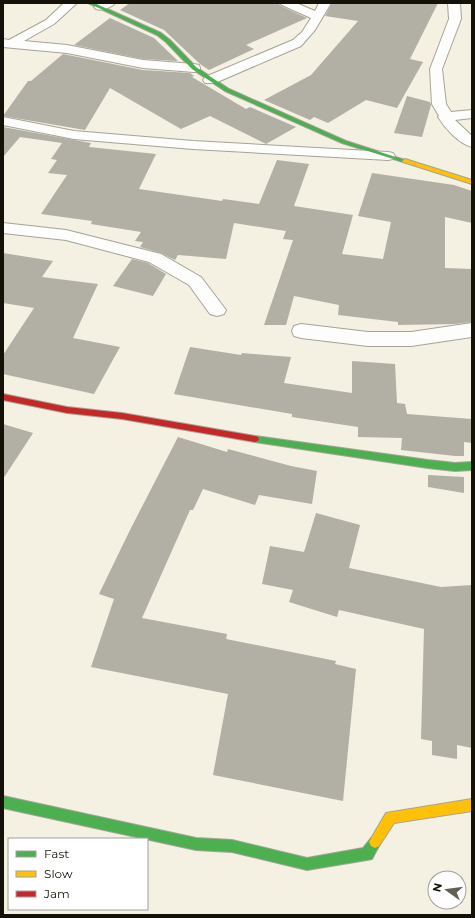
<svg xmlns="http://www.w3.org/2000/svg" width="475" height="918" viewBox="0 0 475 918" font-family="Montserrat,sans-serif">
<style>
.building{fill:#b2afa4}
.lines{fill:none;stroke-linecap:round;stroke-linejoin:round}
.street-casing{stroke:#a6a398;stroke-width:2}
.fast-casing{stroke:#a6a398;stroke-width:2}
.slow-casing{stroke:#a6a398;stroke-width:2}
.jam-casing{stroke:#a6a398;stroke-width:2}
.street{fill:#fdfdfb;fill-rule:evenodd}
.fast{fill:#4caf50;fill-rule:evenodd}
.slow{fill:#ffc107;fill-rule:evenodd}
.jam{fill:#c62828;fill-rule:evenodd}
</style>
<rect width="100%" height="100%" fill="#f4f0e2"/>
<path class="building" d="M 130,3 L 278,3 L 281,6 L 307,18 L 246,45 L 254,49 L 209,70 L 200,64 L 164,30 L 120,10 Z
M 332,3 L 438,3 L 410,59 L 423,62 L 397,108 L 366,100 L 328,123 L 314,117 L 310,120 L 264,100 L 311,75 L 358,21 L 325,16 Z
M 110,18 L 154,38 L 178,61 L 143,59 L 74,45 Z
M 63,54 L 143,70 L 190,73 L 194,76 L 192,77 L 246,109 L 250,107 L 296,127 L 266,144 L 210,116 L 181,129 L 110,88 L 85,130 L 3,116 L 28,81 L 31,81 Z
M 407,96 L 430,102 L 431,105 L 422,137 L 394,133 Z
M 3,127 L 91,143 L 89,147 L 156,154 L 139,189 L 222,201 L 223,199 L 259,204 L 277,160 L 309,164 L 294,206 L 353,215 L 342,254 L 383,259 L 391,222 L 358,216 L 372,173 L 454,185 L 472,191 L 472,223 L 445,217 L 445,268 L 472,269 L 472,322 L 455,324 L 398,325 L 398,322 L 338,315 L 339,305 L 294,296 L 286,325 L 264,325 L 293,240 L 283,239 L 286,231 L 234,223 L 226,259 L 178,255 L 175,260 L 161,253 L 140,247 L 143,242 L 135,241 L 141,232 L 91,224 L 92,221 L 41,214 L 67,175 L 48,173 L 57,160 L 51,159 L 62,143 L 20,137 L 3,157 Z
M 3,253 L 53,261 L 42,277 L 98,284 L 73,338 L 120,347 L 94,394 L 3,374 L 3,355 L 34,308 L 3,303 Z
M 132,259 L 148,263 L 166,274 L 153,296 L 113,286 Z
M 190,347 L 241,355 L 242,353 L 291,357 L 284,383 L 352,393 L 352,361 L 395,364 L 397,403 L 405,404 L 407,414 L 472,419 L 472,443 L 464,442 L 464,456 L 455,456 L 401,450 L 402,438 L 358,437 L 358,427 L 292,417 L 292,414 L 174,394 Z
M 3,424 L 33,433 L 3,479 Z
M 178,437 L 227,452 L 228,449 L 291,466 L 317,471 L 312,504 L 259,495 L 255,505 L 203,489 L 193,510 L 190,510 L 142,618 L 227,634 L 226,639 L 336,661 L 335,664 L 356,669 L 343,801 L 213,775 L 228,694 L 91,667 L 114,599 L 99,594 L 130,530 Z
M 428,475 L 464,477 L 464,493 L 428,487 Z
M 316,513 L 360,525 L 349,568 L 441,587 L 472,585 L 472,748 L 457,745 L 457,759 L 432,755 L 432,741 L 421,739 L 424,629 L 339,610 L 337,617 L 289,602 L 293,590 L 262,584 L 270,546 L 304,552 Z"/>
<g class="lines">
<g class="street-casing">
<path id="street" d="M 64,3 L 77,3 L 54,24 L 24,41 L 67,45 L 143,60 L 194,64 L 199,65 L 200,68 L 199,71 L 194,72 L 143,68 L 67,53 L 3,47 L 3,39 L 9,40 L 46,20 Z
M 100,3 L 115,3 C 111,8 102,11 96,9 L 94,7 Z
M 280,3 L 296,3 L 315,11 L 319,3 L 331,3 L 315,30 L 301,46 L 215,83 L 205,83 L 203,80 L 205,77 L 293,40 L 302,32 L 311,18 L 282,5 Z
M 448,3 L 460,3 L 461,19 L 442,69 L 446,104 L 451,112 L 472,110 L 472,118 L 455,120 L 472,136 L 472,147 C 459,144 445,128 438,117 L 439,116 L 432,104 L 430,69 L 449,19 Z
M 3,117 L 74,131 L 193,141 L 388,152 L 393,153 L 395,156 L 393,159 L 388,160 L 193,149 L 74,139 L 3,125 Z
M 3,223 L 66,230 L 161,254 L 201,277 L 226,310 L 224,314 L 217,316 L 210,314 L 189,285 L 149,262 L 66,240 L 3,233 Z
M 472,323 L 472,337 L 411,346 L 368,346 L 301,338 L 294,336 L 292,331 L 294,326 L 301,324 L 368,332 L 411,332 Z"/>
</g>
<g class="fast-casing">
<path id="fast" d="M 88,3 L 94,3 L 161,33 L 170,40 L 196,67 L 229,89 L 346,141 L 408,161 L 403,162 L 342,143 L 225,91 L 192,69 L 166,42 L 157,35 Z
M 255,436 L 428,460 L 455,463 L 472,462 L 472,470 L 455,471 L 428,468 L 255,442 L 252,441 L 251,439 L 252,437 Z
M 3,796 L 196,838 L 232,840 L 307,858 L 363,848 L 371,838 L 375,836 L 379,838 L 381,842 L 372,859 L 367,860 L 307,870 L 232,852 L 196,850 L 3,808 Z"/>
</g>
<g class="slow-casing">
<path id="slow" d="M 405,159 L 472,180 L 472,184 L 403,162 L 402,161 Z
M 472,799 L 472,811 L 394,823 L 379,846 L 375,848 L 371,846 L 369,842 L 386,813 Z"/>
</g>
<g class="jam-casing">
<path id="jam" d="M 3,394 L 67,407 L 122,413 L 255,436 L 258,437 L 259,439 L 258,441 L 255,442 L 122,419 L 67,413 L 3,400 Z"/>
</g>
<use href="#street" class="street"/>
<use href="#fast" class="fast"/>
<use href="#slow" class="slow"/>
<use href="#jam" class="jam"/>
</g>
<rect width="475" height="918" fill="none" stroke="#141108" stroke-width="8"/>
<rect x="8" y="838" width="140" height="72" fill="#ffffff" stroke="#a1a09c"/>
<rect x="16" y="851" width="20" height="6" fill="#4caf50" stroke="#a1a09c"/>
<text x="44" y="858" font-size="12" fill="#141108">Fast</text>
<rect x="16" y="871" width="20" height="6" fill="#ffc107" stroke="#a1a09c"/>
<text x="44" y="878" font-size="12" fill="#141108">Slow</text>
<rect x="16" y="891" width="20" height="6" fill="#c62828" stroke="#a1a09c"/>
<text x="44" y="898" font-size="12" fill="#141108">Jam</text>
<g transform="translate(447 890) rotate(284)"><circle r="19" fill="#ffffff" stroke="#a1a09c"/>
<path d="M0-3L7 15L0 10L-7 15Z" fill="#625f54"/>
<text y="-6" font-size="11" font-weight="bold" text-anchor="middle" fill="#141108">N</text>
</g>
</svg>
